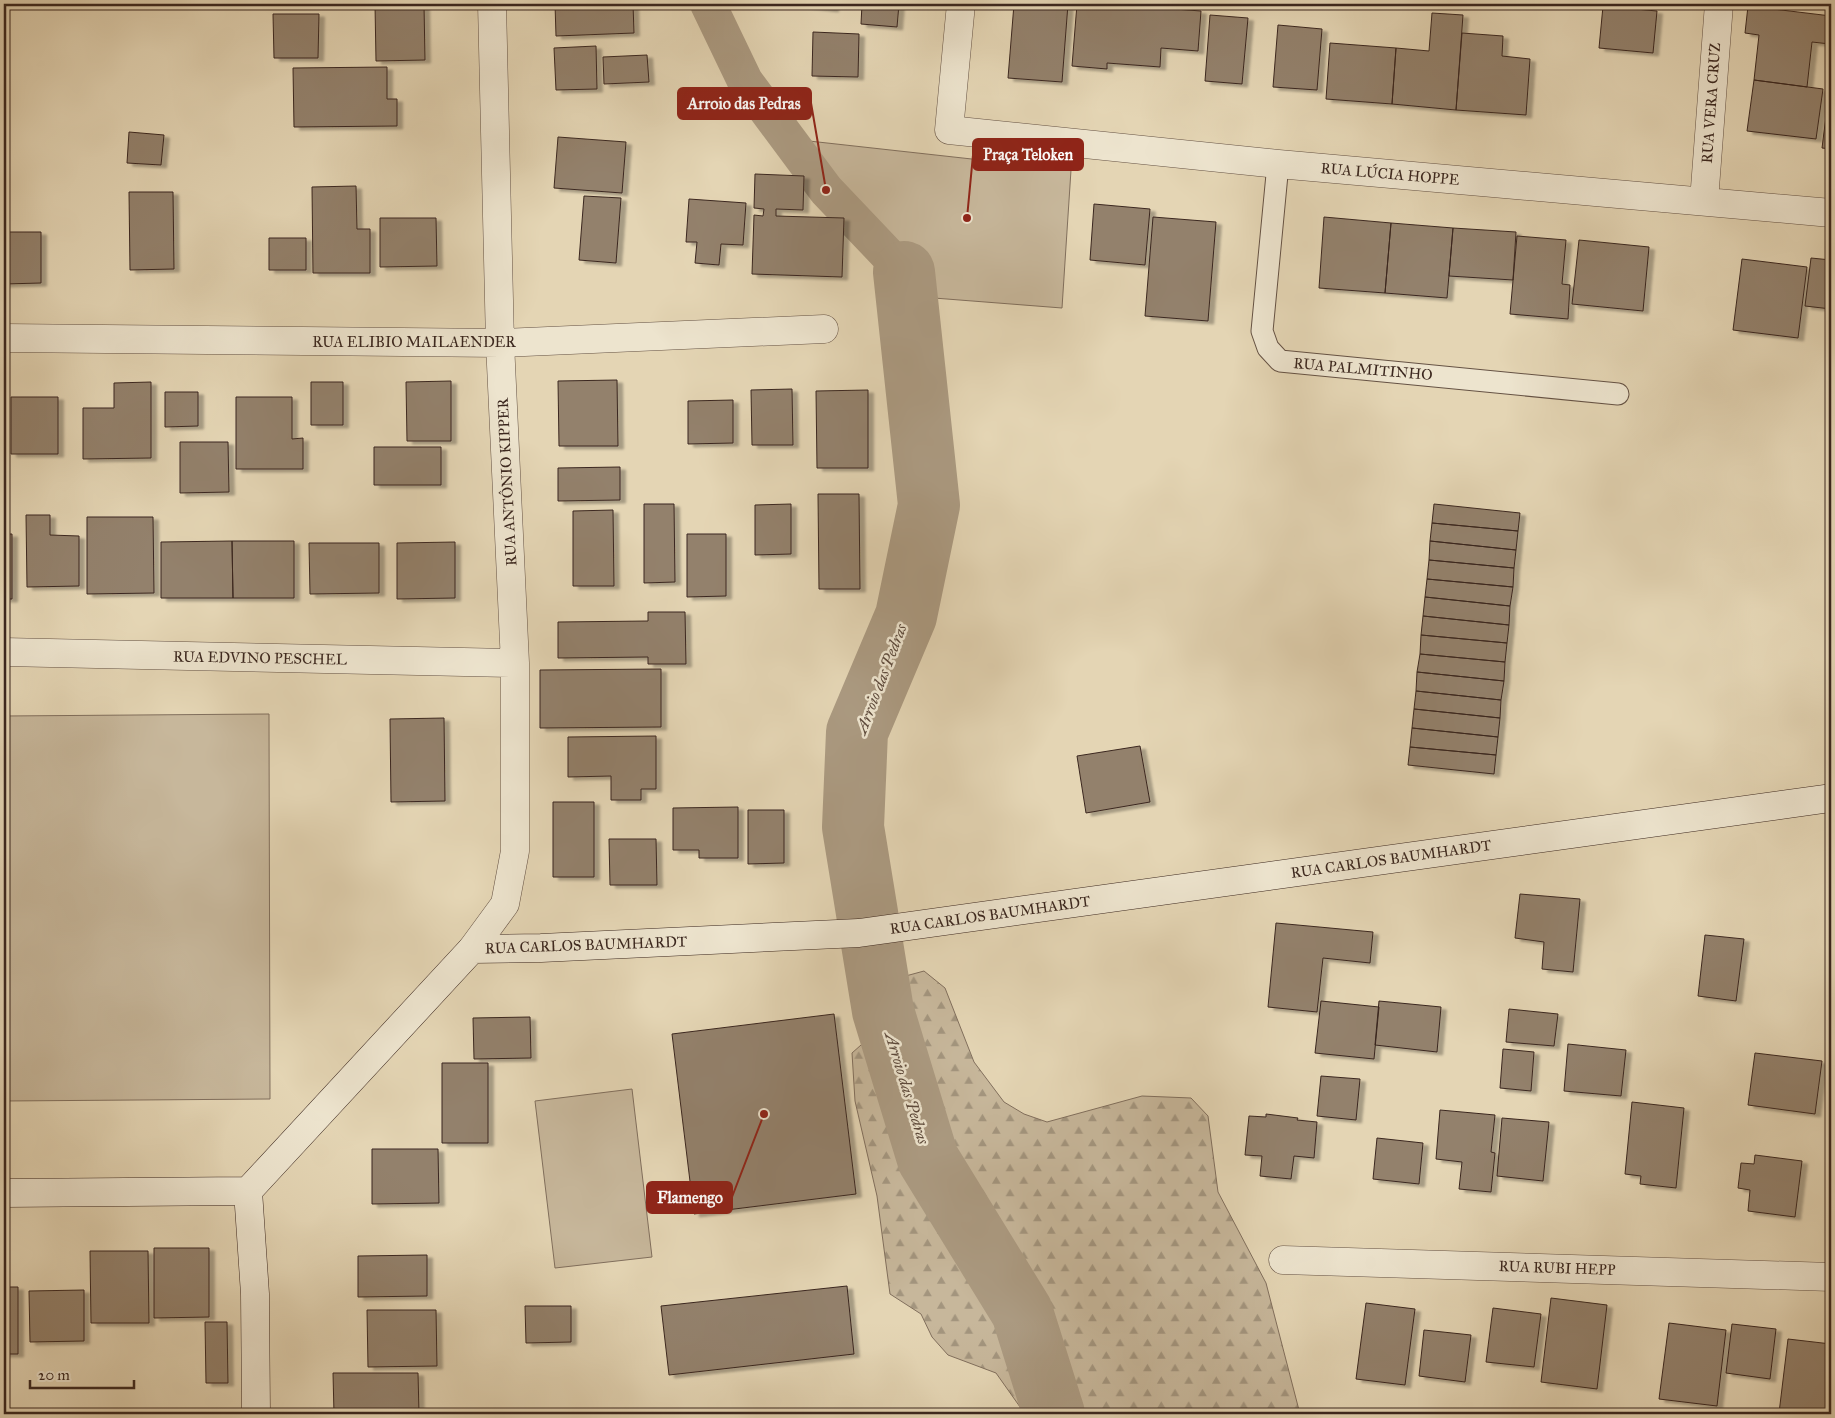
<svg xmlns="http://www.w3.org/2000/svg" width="1835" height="1418" viewBox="0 0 1835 1418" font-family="'IM FELL Great Primer',serif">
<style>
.green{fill:#c7b79b;stroke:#816f5d}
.forest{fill:url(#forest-firs);stroke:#816f5d}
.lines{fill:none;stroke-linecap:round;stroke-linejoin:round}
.canal{stroke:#ab9a81;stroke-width:36}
.river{stroke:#ab9a81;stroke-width:62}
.building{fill:#93816c;stroke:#3b271f;filter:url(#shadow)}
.lane-casing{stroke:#655244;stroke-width:23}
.street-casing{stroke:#655244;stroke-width:29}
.secondary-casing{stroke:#3b271f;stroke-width:29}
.lane{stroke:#ede4ce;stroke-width:21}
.street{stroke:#ede4ce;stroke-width:28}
.secondary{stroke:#ede4ce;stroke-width:28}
.labels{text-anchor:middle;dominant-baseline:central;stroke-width:5;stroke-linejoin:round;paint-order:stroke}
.street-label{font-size:15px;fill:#3b271f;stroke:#ede4ce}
.water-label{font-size:16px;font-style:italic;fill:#5d4a3c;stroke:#ede4ce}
.leader{fill:none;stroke:#8f2418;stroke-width:2}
.callout-dot{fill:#8f2418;stroke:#ede4ce;stroke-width:2}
.callout{fill:#8f2418;stroke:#8f2418;stroke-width:2}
.callout-label{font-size:16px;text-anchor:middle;font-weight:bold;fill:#fff}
</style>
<defs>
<pattern id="forest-firs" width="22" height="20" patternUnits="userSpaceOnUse" patternTransform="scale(1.25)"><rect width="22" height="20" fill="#c7b79b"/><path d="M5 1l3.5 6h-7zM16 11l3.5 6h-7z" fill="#a3957e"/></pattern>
<filter id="shadow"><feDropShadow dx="5.5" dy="3" stdDeviation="1" flood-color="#0004"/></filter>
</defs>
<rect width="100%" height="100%" fill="#e4d5b4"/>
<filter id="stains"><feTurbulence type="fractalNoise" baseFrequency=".004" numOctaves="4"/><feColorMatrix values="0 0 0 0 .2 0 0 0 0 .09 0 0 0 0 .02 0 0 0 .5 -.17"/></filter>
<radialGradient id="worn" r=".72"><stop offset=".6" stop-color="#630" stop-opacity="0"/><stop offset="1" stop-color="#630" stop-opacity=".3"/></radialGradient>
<path class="green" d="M 800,140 L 1071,170 L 1062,308 L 921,297 L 907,267 Z
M 269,714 L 270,1099 L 4,1101 L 4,716 Z
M 632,1089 L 652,1257 L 555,1268 L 535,1101 Z"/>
<path class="forest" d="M 924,971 L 945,988 L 974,1062 L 1004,1102 L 1024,1114 L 1047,1122 L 1142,1096 L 1191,1098 L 1208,1116 L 1218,1192 L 1266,1283 L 1300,1414 L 1025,1414 L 996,1373 L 948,1355 L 932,1337 L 921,1314 L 890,1294 L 877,1196 L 855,1101 L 852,1053 L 870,1037 L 893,1027 L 902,977 Z"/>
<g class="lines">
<path class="canal" d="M 708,4 L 745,81 L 826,190 L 904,272"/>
<path class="river" d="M 904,272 L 929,505 L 906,616 L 857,732 L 853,827 L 883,1011 L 928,1159 L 1022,1312 L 1054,1414"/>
</g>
<path class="building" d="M 555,4 L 633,4 L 634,33 L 556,36 Z
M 794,4 L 833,4 L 833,9 Z
M 862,4 L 899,4 L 897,27 L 861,24 Z
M 1014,4 L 1068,4 L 1062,82 L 1008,78 Z
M 1077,4 L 1108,4 L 1201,11 L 1198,51 L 1161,48 L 1160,67 L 1107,63 L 1107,69 L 1072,66 Z
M 375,5 L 424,5 L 425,60 L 376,61 Z
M 1603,6 L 1657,11 L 1653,53 L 1599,48 Z
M 1748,6 L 1831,16 L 1830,44 L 1812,42 L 1807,87 L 1754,80 L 1759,35 L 1745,33 Z
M 1432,13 L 1463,15 L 1456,110 L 1392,104 L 1396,48 L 1429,51 Z
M 273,14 L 319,14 L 318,58 L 274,58 Z
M 1210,15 L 1248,18 L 1242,84 L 1205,81 Z
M 1278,25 L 1322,29 L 1317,90 L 1273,87 Z
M 813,32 L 859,34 L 858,77 L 812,76 Z
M 1462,33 L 1503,36 L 1502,56 L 1530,59 L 1526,115 L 1456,110 Z
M 1330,43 L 1396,48 L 1392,104 L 1326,99 Z
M 596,46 L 597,89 L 556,90 L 554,48 Z
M 647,55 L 649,82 L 604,84 L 603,57 Z
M 387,67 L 387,99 L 397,99 L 397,126 L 294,127 L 293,68 Z
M 1831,76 L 1831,149 L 1822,148 Z
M 1754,80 L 1823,89 L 1816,139 L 1747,131 Z
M 129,132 L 164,135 L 161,165 L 127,163 Z
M 558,137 L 626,142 L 622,193 L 554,188 Z
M 755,174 L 804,176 L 803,210 L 776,209 L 776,216 L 844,218 L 842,277 L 752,274 L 754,215 L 763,216 L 764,209 L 754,208 Z
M 356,186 L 357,229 L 370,229 L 370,273 L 313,273 L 312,187 Z
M 129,192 L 173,192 L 174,269 L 130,270 Z
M 584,196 L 621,198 L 616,263 L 579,260 Z
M 689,199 L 746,203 L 743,245 L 721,244 L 719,265 L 695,263 L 697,242 L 686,242 Z
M 1094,204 L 1150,209 L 1145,265 L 1090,260 Z
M 1153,217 L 1216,222 L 1208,321 L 1145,316 Z
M 1324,217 L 1391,223 L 1385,293 L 1319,288 Z
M 380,218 L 436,218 L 437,266 L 380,267 Z
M 1391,223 L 1453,228 L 1447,298 L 1385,293 Z
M 1453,228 L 1516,232 L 1513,280 L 1449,276 Z
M 4,232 L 41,232 L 41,283 L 4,284 Z
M 1517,236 L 1566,240 L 1562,284 L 1570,285 L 1568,319 L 1510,314 Z
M 269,238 L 306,238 L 306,270 L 269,270 Z
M 1579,240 L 1649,247 L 1643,311 L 1572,304 Z
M 1811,258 L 1831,260 L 1831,309 L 1805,306 Z
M 1742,259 L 1807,267 L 1798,338 L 1733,330 Z
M 617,380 L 618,446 L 559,446 L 558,381 Z
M 451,381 L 451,441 L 407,441 L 406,382 Z
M 151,382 L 151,458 L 83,459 L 83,408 L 114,408 L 114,383 Z
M 311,382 L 343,382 L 343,425 L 311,425 Z
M 792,389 L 793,445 L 752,445 L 751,390 Z
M 868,390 L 868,468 L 817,468 L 816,391 Z
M 165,392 L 198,392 L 198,426 L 165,427 Z
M 11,397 L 58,397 L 58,454 L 11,454 Z
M 236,397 L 292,397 L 292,439 L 303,438 L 303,469 L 236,469 Z
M 733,400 L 733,443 L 688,444 L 688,401 Z
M 180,442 L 228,442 L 229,492 L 180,493 Z
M 374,447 L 441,447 L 441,485 L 374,485 Z
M 620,467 L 620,500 L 558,501 L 558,468 Z
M 818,494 L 859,494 L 860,589 L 819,589 Z
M 644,504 L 674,504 L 675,582 L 644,583 Z
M 791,504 L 791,554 L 755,555 L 755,505 Z
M 1434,504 L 1520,513 L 1518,531 L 1432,523 Z
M 613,510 L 614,586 L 573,586 L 573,511 Z
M 26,515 L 50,515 L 50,535 L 79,536 L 79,586 L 27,587 Z
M 87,517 L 153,517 L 154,593 L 87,594 Z
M 1432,523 L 1518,531 L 1516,550 L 1430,541 Z
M 4,534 L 12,534 L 12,599 L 4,599 Z
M 687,534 L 726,534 L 726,596 L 687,597 Z
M 232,541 L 233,598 L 161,598 L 161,542 Z
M 232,541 L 294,541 L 294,598 L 233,598 Z
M 1430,541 L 1516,550 L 1514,568 L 1429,560 Z
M 455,542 L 455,598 L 397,599 L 397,543 Z
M 309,543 L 379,543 L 379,593 L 310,594 Z
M 1429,560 L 1514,568 L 1513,587 L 1427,579 Z
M 1427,579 L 1513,587 L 1510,606 L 1425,597 Z
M 1425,597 L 1510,606 L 1509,625 L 1423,616 Z
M 648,612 L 685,612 L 686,664 L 648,664 L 648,657 L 558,658 L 558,622 L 648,621 Z
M 1423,616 L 1509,625 L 1507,643 L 1421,635 Z
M 1421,635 L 1507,643 L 1505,662 L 1420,654 Z
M 1420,654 L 1505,662 L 1504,681 L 1417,672 Z
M 661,669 L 661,727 L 540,728 L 540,670 Z
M 1417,672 L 1504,681 L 1501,700 L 1416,691 Z
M 1416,691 L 1501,700 L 1500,718 L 1414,709 Z
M 1414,709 L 1500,718 L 1498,737 L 1412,728 Z
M 444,718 L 445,801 L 391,802 L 390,719 Z
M 1412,728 L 1498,737 L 1496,755 L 1410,747 Z
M 656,736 L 656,789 L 641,789 L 641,800 L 611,800 L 611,776 L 568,777 L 568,737 Z
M 1140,746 L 1150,802 L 1086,813 L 1077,756 Z
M 1410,747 L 1496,755 L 1494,774 L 1408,765 Z
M 553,802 L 594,802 L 594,877 L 553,877 Z
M 738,807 L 738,858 L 699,858 L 699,850 L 673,850 L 673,808 Z
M 748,810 L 784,810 L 784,863 L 748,864 Z
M 609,839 L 656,839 L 657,885 L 610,885 Z
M 1520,894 L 1580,899 L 1573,972 L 1542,969 L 1544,942 L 1515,938 Z
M 1276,923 L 1373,932 L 1370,963 L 1323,958 L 1317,1012 L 1268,1007 Z
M 1705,935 L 1744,939 L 1736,1001 L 1698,996 Z
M 1321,1001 L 1379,1007 L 1374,1059 L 1315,1053 Z
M 1379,1001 L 1441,1007 L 1437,1052 L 1375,1045 Z
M 1509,1009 L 1558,1014 L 1554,1046 L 1506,1042 Z
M 834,1014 L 856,1194 L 694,1214 L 672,1034 Z
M 530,1017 L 531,1058 L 474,1059 L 473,1018 Z
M 1568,1044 L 1626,1050 L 1621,1096 L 1564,1091 Z
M 1503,1049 L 1534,1052 L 1531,1091 L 1500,1088 Z
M 1755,1053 L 1822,1061 L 1815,1114 L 1748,1105 Z
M 442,1063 L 488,1063 L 488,1143 L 442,1143 Z
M 1321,1076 L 1360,1079 L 1356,1120 L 1317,1116 Z
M 1632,1102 L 1684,1108 L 1676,1188 L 1640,1184 L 1641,1176 L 1625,1174 Z
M 1440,1110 L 1495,1115 L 1491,1152 L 1495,1153 L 1491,1192 L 1459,1189 L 1462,1162 L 1436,1159 Z
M 1266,1114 L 1298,1118 L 1297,1120 L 1317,1122 L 1314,1158 L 1294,1156 L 1291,1179 L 1260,1176 L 1262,1156 L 1245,1155 L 1249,1116 L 1266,1117 Z
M 1502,1118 L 1549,1122 L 1543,1181 L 1497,1176 Z
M 1377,1138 L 1423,1143 L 1419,1184 L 1373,1179 Z
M 372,1149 L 438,1149 L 439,1203 L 372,1204 Z
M 1755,1155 L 1802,1161 L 1795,1217 L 1748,1211 L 1750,1190 L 1738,1188 L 1741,1163 L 1754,1164 Z
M 154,1248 L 209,1248 L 209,1317 L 154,1318 Z
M 90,1251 L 148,1251 L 149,1323 L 91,1323 Z
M 427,1255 L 427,1296 L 358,1297 L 358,1256 Z
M 847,1286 L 854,1354 L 669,1375 L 661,1306 Z
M 4,1287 L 18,1287 L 18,1354 L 4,1354 Z
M 84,1290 L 84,1341 L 30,1342 L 29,1291 Z
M 1551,1298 L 1607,1305 L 1597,1389 L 1541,1382 Z
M 1366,1303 L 1415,1309 L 1405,1385 L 1356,1379 Z
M 525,1306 L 571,1306 L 571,1342 L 526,1343 Z
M 1493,1308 L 1541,1314 L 1534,1367 L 1486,1362 Z
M 367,1310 L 436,1310 L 437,1366 L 368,1367 Z
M 205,1322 L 227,1322 L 228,1383 L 206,1383 Z
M 1669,1323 L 1726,1330 L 1717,1406 L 1659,1399 Z
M 1732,1324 L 1776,1329 L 1770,1379 L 1726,1373 Z
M 1424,1330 L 1471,1335 L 1465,1382 L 1419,1376 Z
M 1788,1339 L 1831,1344 L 1831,1361 L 1827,1399 L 1831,1400 L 1831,1414 L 1779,1413 Z
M 333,1373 L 418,1373 L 419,1413 L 334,1414 Z"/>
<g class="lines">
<g class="lane-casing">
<path id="lane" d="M 1278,164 L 1262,331 L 1268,348 L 1280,361 L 1618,394"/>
</g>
<g class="street-casing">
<path id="street" d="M 961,4 L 949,130 L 1278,164 L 1831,213
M 1704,201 L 1719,4
M 4,338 L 500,343 L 824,329
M 4,652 L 515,663
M 472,949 L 505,904 L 515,851 L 515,663 L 500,343 L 492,4
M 1283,1260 L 1831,1277"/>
</g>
<g class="secondary-casing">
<path id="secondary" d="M 248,1191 L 472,949 L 541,948 L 859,933 L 1831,798
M 248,1191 L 255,1294 L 256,1414
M 4,1193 L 248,1191"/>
</g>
<use href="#lane" class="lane"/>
<use href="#street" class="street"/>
<use href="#secondary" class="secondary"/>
</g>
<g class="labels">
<g class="street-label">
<text transform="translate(1711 103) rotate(-86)">RUA VERA CRUZ</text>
<text transform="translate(1390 174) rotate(5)">RUA LÚCIA HOPPE</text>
<text x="414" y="342">RUA ELIBIO MAILAENDER</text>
<text transform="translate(1363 369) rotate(5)">RUA PALMITINHO</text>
<text transform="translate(507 482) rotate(-93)">RUA ANTÔNIO KIPPER</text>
<text transform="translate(260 658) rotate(1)">RUA EDVINO PESCHEL</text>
<text transform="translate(1391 859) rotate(-8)">RUA CARLOS BAUMHARDT</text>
<text transform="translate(990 915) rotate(-8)">RUA CARLOS BAUMHARDT</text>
<text transform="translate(586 945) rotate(-2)">RUA CARLOS BAUMHARDT</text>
<text transform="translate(1557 1268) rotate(2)">RUA RUBI HEPP</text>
</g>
<g class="water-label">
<text transform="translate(881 679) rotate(-69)">Arroio das Pedras</text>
<text transform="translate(907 1088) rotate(73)">Arroio das Pedras</text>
</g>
</g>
<path class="leader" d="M826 190L811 103M967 218L973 155M764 1114L732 1197"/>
<g class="callout-dot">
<circle cx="826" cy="190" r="5"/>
<circle cx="967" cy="218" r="5"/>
<circle cx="764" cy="1114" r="5"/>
</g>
<g class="callout">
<rect x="678" y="88" width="133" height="31" rx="5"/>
<rect x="973" y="139" width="110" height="31" rx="5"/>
<rect x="647" y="1182" width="85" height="31" rx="5"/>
</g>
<g class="callout-label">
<text x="744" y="109">Arroio das Pedras</text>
<text x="1028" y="160">Praça Teloken</text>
<text x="690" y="1203">Flamengo</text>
</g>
<rect width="1835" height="1418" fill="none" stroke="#e4d5b4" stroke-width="20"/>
<rect x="5" y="5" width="1825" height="1408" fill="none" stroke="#3b271f" stroke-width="2.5"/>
<rect x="10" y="10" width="1815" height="1398" fill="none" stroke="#3b271f"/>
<path d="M30 1380v8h104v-8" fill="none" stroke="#3b271f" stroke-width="2.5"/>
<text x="38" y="1380" font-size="15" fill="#3b271f" stroke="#ede4ce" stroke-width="4" paint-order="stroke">20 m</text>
<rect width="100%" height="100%" filter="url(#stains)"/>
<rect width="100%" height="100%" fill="url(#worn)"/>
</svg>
